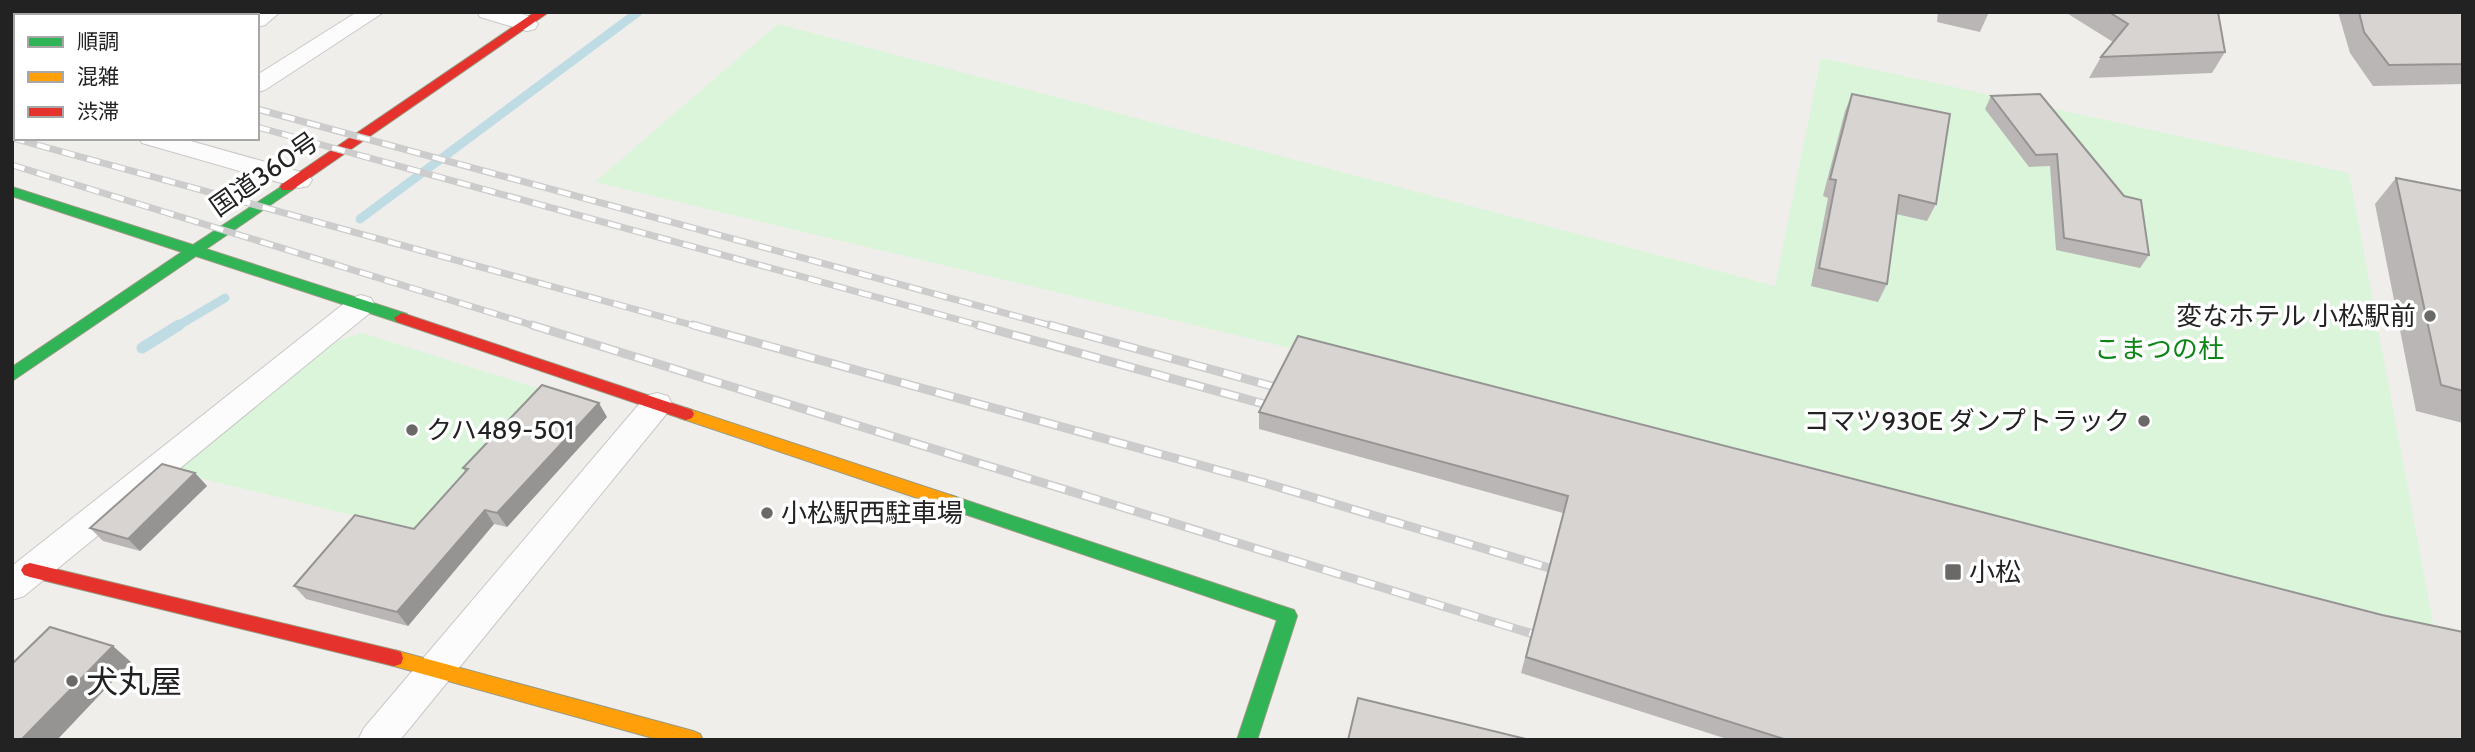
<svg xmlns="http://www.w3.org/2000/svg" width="2475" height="752" viewBox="0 0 2475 752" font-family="Cabin,'Noto Sans JP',sans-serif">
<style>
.park{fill:#daf5da}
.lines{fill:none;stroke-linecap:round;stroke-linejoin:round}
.stream-far1{stroke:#bfdbe3;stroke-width:9}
.stream{stroke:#bfdbe3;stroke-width:11}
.street-casing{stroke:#c9c8c7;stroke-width:2}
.fast-casing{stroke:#999a82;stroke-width:2}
.slow-casing{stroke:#999a82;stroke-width:2}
.jam-casing{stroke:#999a82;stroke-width:2}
.street{fill:#fdfcfc;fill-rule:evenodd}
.fast{fill:#30b455;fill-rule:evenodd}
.slow{fill:#ff9f0a;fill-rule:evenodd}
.jam{fill:#e5322d;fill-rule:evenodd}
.rail-far1-casing{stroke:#ccc;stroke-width:7}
.rail-casing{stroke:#ccc;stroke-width:9}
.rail-far1{stroke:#fff;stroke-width:4.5;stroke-dasharray:13;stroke-linecap:butt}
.rail{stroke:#fff;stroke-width:6;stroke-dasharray:18;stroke-linecap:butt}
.wall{fill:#b9b6b5}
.shaded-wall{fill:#969493}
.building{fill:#d7d4d2;stroke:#969493;stroke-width:2}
.poi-dot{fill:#6a6968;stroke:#fff;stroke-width:2.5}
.labels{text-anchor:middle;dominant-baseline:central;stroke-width:7;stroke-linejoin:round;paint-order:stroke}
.street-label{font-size:26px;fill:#222;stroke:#fff}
.poi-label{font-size:26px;fill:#222;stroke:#fff;text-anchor:start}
.park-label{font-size:26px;fill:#0c8416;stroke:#fff}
.near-poi-label{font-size:32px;fill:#222;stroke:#fff;text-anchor:start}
</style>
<rect width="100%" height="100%" fill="#f0eeeb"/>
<path class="park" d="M 778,24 L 1775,286 L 1821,58 L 2349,173 L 2436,639 L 1298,350 L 595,182 Z
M 362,333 L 550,392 L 417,531 L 167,470 L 337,341 Z"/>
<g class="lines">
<path class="stream-far1" d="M 360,219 L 638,12
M 176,327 L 225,298"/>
<path class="stream" d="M 142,348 L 179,325"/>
<g class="street-casing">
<path id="street" d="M 254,12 L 280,12 L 265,25 L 257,27 L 257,16 L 249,16 Z
M 357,12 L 384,12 L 265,90 L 257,92 L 257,75 Z
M 477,12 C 495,12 527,8 538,24 L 535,29 L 527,31 L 480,17 Z
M 12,94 L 16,95 L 16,109 L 12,108 Z
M 139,138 L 180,138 L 308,174 L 312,180 L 308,186 L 299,188 L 142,143 Z
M 361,295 L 371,298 L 375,305 L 371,312 L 24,596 L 12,600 L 12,566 L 351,298 Z
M 657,393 L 668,396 L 672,404 L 668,412 L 400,740 L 358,740 L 364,728 L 646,396 Z"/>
</g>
<g class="fast-casing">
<path id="fast" d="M 287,183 L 292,184 L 294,187 L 292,190 L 206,249 L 407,314 L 410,318 L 407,322 L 397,322 L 196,256 L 12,381 L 12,367 L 182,252 L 12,196 L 12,187 L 193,245 Z
M 950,495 L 1294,610 L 1297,616 L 1257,740 L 1237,740 L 1277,620 L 944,507 L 941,502 L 944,497 Z"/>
</g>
<g class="slow-casing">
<path id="slow" d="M 686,408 L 956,497 L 959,502 L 956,507 L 950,509 L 680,418 L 678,414 L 680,410 Z
M 394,650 L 693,731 L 700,734 L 703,740 L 660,740 L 394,666 L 387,664 L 385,658 L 387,652 Z"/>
</g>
<g class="jam-casing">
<path id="jam" d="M 535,12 L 549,12 L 292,190 L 282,190 L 280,187 L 282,184 Z
M 402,313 L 692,410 L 694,414 L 692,418 L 686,420 L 397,322 L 394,318 Z
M 30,563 L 394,650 L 401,652 L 403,658 L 401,664 L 394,666 L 30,577 L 24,575 L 21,570 L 24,565 Z"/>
</g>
<use href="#street" class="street"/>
<use href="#fast" class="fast"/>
<use href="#slow" class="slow"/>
<use href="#jam" class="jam"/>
<g class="rail-far1-casing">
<path id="rail-far1" d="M 12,42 L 16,43
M 12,60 L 16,61
M 257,109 L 1056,327
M 257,127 L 985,327
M 12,138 L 699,327
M 12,165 L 538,327"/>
</g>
<g class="rail-casing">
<path id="rail" d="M 532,325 L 1549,639
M 693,325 L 1265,483 L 1566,573
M 978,325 L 1282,409
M 1050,325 L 1290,391"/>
</g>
<use href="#rail-far1" class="rail-far1"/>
<use href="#rail" class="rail"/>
</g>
<path class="wall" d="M 1938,12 L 1989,12 L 1980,32 L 1937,22 Z
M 2065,12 L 2218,12 L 2225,52 L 2212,73 L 2089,78 L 2101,57 L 2113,42 Z
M 2338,12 L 2463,12 L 2463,84 L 2373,86 L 2350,53 Z
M 1852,94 L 1936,204 L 1927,221 L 1896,214 L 1887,284 L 1878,302 L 1811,286 L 1828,198 L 1823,196 L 1845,111 Z
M 2040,94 L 2149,255 L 2140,268 L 2056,250 L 2050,166 L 2029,167 L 1985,109 L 1991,96 Z
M 2396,178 L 2463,191 L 2463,423 L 2416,411 L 2375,204 Z
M 1259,412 L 2463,740 L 1730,740 L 1521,673 L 1563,513 L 1259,429 Z
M 607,417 L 507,527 L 494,524 L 408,626 L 306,599 L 294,586 L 414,529 L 465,472 L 463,468 Z
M 195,473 L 207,486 L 140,551 L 103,541 L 90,528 Z"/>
<path class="shaded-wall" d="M 599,403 L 607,417 L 507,527 L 497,513 Z
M 195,473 L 207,486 L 140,551 L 128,539 Z
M 485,510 L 494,524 L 408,626 L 397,612 Z
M 113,646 L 131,662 L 57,740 L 21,740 Z"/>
<path class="building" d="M 2109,12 L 2218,12 L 2225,52 L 2101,57 L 2128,24 Z
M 2359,12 L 2463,12 L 2463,64 L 2389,65 L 2364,32 Z
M 1852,94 L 1950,114 L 1936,204 L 1899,195 L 1887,284 L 1819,268 L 1836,180 L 1830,179 Z
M 2040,94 L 2124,196 L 2141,200 L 2149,255 L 2064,238 L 2057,154 L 2036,155 L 1991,96 Z
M 2396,178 L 2463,191 L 2463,391 L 2441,385 Z
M 1298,336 L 2382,615 L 2463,632 L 2463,740 L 1787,740 L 1526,657 L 1568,496 L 1259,412 Z
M 542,385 L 599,403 L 497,513 L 485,510 L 397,612 L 294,586 L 355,515 L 414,529 L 468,469 L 463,468 Z
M 162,464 L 195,473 L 128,539 L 90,528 Z
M 50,627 L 113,646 L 21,740 L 12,740 L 12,664 Z
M 1358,698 L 1530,740 L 1348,740 Z"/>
<g class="poi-dot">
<circle cx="2430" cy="316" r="7"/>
<circle cx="2144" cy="421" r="7"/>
<circle cx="412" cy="430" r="7"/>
<circle cx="767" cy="513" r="7"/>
<rect x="1944" y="563" width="18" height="18" rx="3.5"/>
<circle cx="72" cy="681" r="7"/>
</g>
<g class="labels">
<g class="street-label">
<text transform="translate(264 174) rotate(-35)">国道360号</text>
</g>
<g class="poi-label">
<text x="2416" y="316" text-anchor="end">変なホテル 小松駅前</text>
<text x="2130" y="421" text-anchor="end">コマツ930E ダンプトラック</text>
<text x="426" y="430">クハ489-501</text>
<text x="781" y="513">小松駅西駐車場</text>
<text x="1969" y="572">小松</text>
</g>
<g class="park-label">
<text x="2159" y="349">こまつの杜</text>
</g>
<g class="near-poi-label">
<text x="86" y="681">犬丸屋</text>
</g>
</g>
<rect width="2475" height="752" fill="none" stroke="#222222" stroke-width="28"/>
<rect x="14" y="14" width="245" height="126" fill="#ffffff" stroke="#a7a7a7" stroke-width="2"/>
<rect x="28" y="37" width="35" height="10" fill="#30b455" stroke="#a7a7a7" stroke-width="2"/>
<text x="77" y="49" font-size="21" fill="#222222">順調</text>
<rect x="28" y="72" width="35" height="10" fill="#ff9f0a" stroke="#a7a7a7" stroke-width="2"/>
<text x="77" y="84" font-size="21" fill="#222222">混雑</text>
<rect x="28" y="107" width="35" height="10" fill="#e5322d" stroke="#a7a7a7" stroke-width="2"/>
<text x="77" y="119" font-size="21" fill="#222222">渋滞</text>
</svg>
